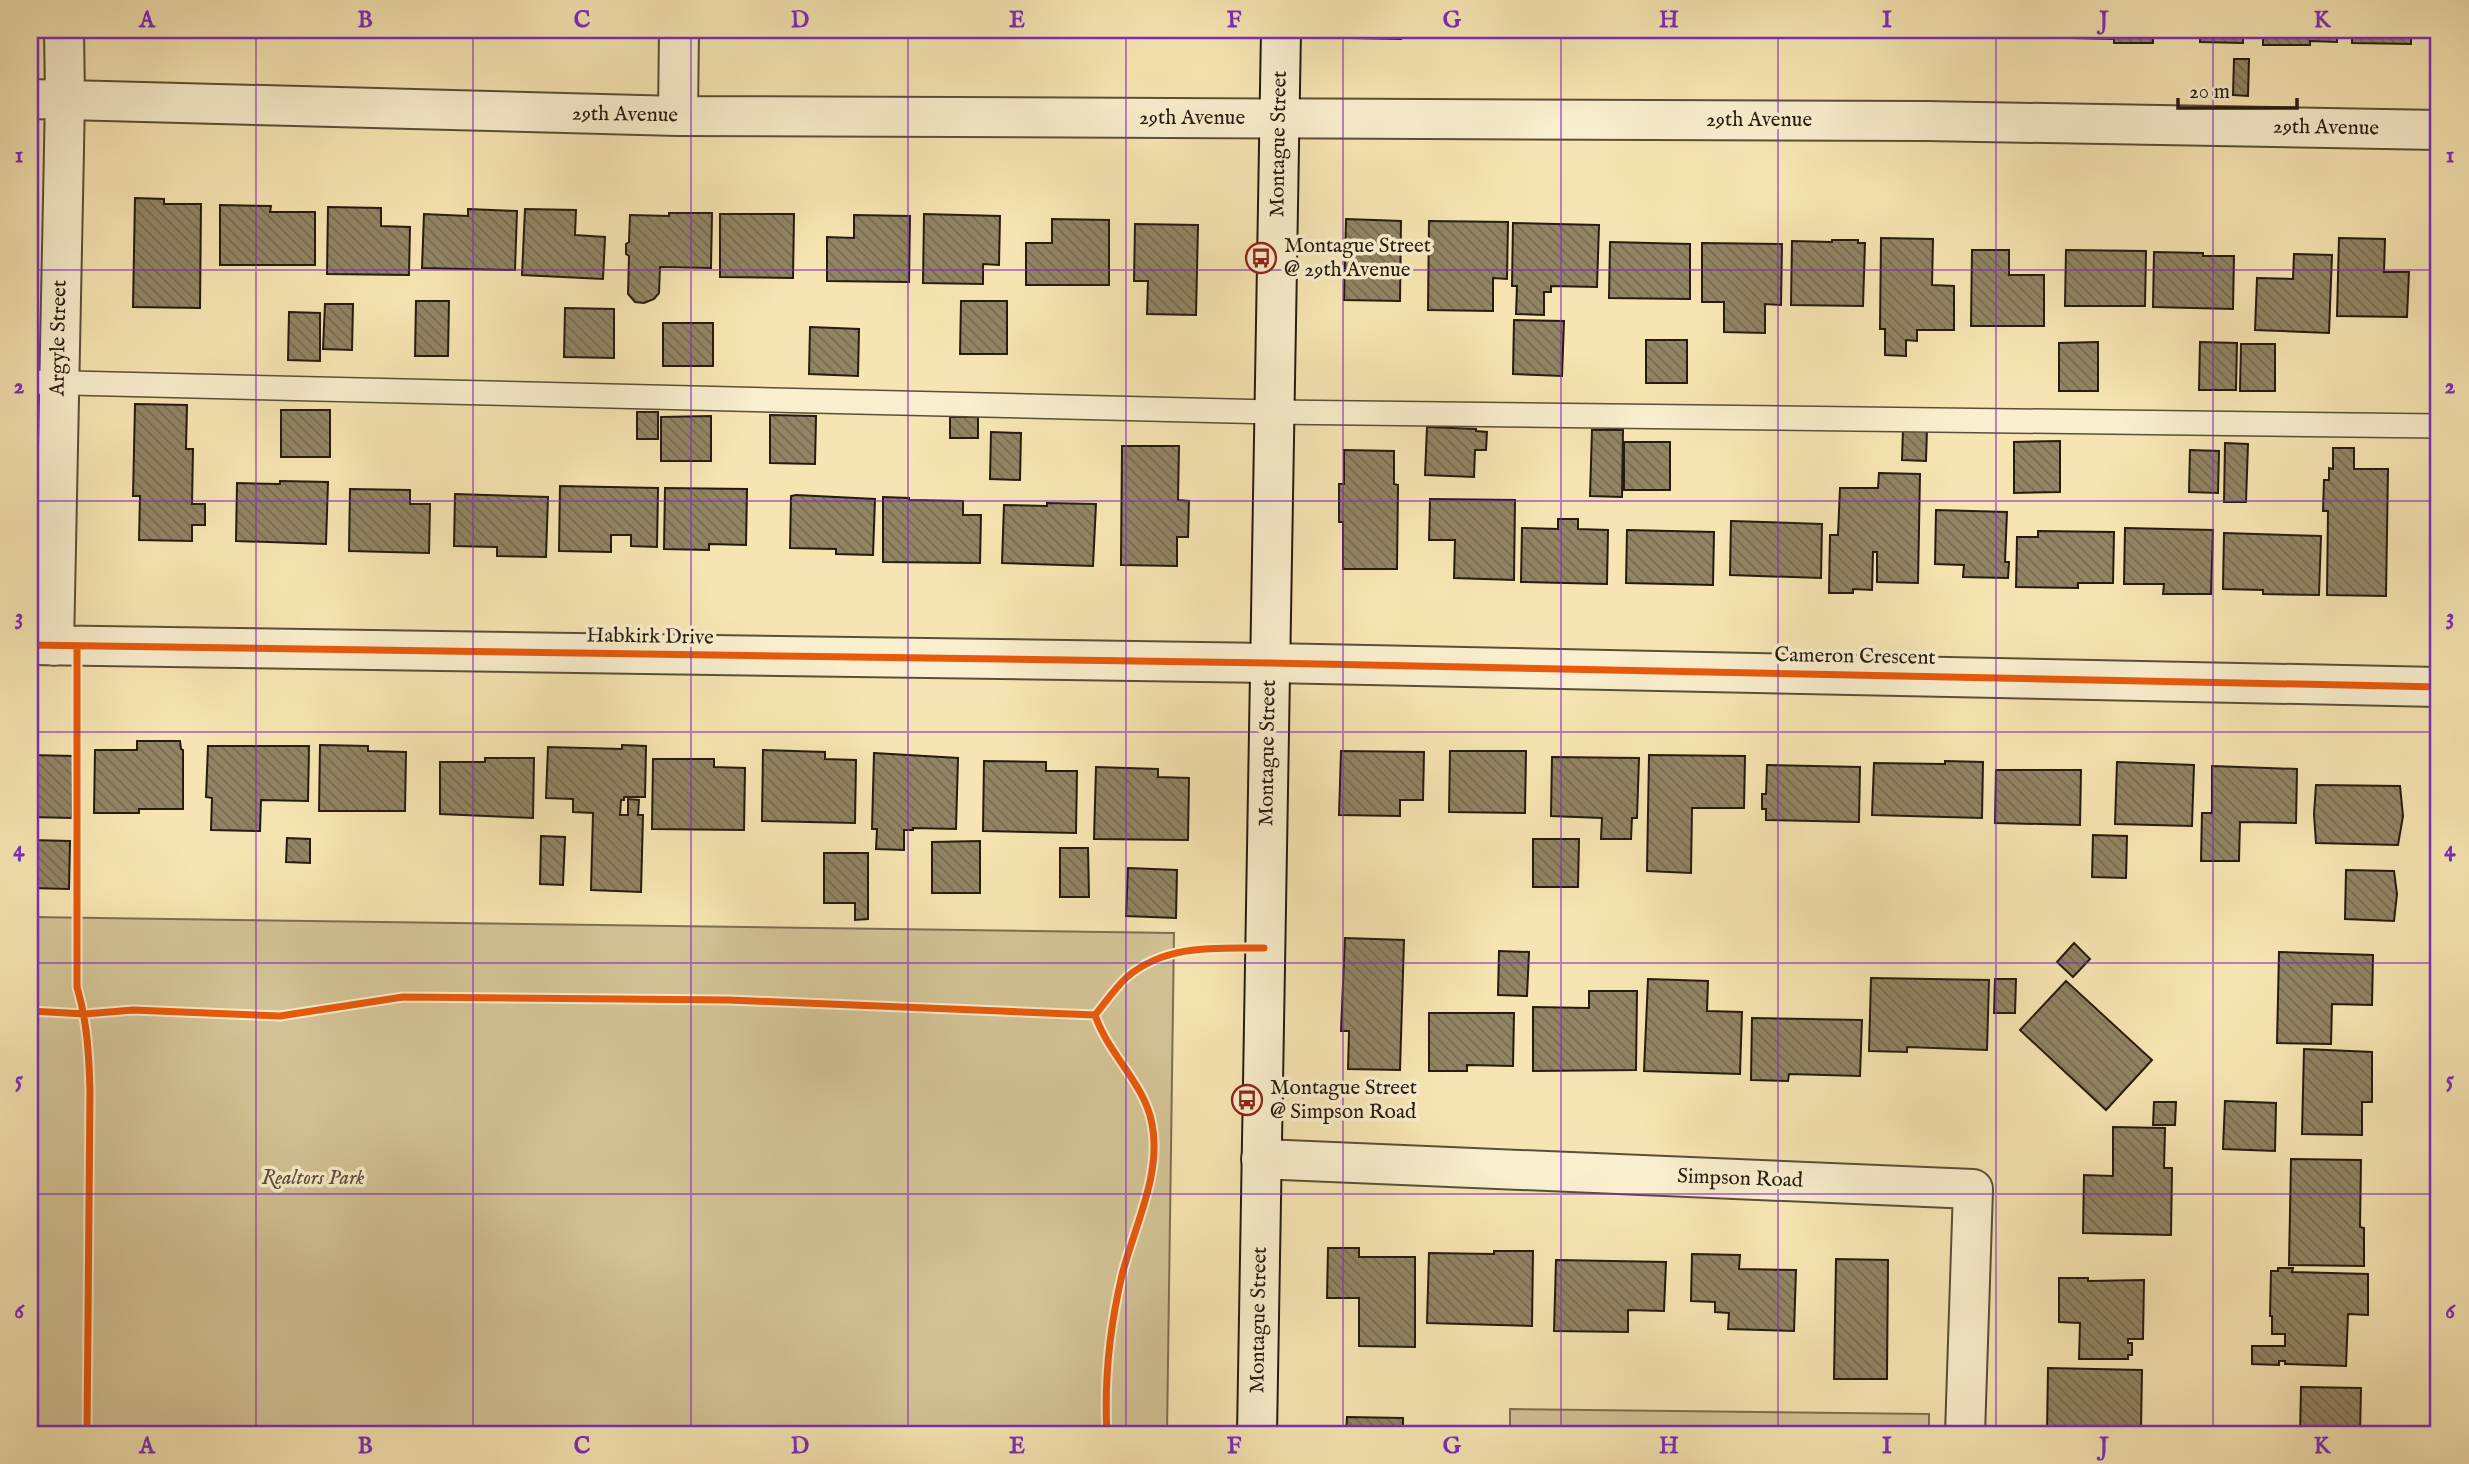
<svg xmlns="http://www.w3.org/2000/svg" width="2469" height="1464" viewBox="0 0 2469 1464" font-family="'IM FELL English',serif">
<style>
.green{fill:#d3c396;stroke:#7c6f52;stroke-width:2}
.building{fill:url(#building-back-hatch);stroke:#261b0f;stroke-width:2}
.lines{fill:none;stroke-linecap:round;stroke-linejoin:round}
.lane-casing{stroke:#5a4e38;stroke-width:26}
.street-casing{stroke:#5a4e38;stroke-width:42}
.secondary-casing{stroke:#261b0f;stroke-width:42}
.lane{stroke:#f9eecd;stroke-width:23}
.street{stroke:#f9eecd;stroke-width:38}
.secondary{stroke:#f9eecd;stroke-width:38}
.cycleway-casing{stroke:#f9eecd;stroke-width:11}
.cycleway{stroke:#e8590c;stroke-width:7}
.grid{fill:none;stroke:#7b2cbf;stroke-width:2;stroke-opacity:0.55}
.labels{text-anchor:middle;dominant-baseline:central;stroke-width:7;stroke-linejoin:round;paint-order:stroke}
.street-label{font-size:21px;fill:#261b0f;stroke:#f9eecd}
.poi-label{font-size:21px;fill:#261b0f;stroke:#f9eecd;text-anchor:start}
.park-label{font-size:21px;font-style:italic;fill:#5a4d38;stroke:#f9eecd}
.neatline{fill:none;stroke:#7b2cbf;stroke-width:2.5}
.grid-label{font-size:23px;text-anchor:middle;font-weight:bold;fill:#7b2cbf}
</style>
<defs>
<pattern id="building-back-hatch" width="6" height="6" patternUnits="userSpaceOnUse" patternTransform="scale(1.75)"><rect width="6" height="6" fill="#928464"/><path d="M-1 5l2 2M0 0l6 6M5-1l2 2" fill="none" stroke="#776b51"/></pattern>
</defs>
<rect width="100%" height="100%" fill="#f6e5b2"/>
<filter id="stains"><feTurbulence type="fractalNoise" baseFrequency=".00286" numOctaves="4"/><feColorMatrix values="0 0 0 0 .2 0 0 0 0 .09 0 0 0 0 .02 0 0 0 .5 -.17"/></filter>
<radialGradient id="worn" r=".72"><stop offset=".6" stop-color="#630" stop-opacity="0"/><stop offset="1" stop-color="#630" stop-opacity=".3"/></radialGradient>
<path class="green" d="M 30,917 L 1174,933 L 1167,1434 L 30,1434 Z
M 1510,1409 L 1929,1414 L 1929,1434 L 1510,1434 Z"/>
<path class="building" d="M 1351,30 L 1401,30 L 1401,39 L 1351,38 Z
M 1555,30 L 1601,30 L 1601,34 L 1555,33 Z
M 1655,30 L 1702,30 L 1702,38 L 1655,37 Z
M 1708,30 L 1792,30 L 1792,36 L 1708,34 Z
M 1844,30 L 1884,30 L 1884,37 L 1844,35 Z
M 1891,30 L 1930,30 L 1930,37 L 1890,37 Z
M 1986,30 L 2024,30 L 2024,38 L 1986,37 Z
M 2071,30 L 2153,30 L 2153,43 L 2114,43 L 2114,39 L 2071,38 Z
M 2161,30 L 2243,30 L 2243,43 L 2200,42 L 2200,38 L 2161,38 Z
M 2263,30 L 2337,30 L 2337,42 L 2310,41 L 2310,45 L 2263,45 Z
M 2352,30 L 2411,30 L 2411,44 L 2352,43 Z
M 2234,59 L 2249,59 L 2248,96 L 2233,95 Z
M 135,198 L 164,199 L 164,204 L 201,204 L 200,308 L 133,307 Z
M 220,205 L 271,206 L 270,212 L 315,212 L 315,265 L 220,265 Z
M 328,207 L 381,208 L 381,226 L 410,227 L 409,275 L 327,274 Z
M 468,209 L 517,211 L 515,270 L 422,268 L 424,214 L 468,216 Z
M 525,209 L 576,210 L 575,235 L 605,237 L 603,279 L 522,275 Z
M 669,213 L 712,213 L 711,268 L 660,267 L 659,293 L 654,299 L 644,303 L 635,302 L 628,294 L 629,256 L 626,254 L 626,244 L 629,242 L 630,215 L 669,216 Z
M 720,214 L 794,214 L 793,278 L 720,277 Z
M 924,214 L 1000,216 L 999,265 L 983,264 L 983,284 L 923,283 Z
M 854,215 L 910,216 L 909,282 L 827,281 L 827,237 L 854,238 Z
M 1052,219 L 1109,220 L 1109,285 L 1026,285 L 1026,243 L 1052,243 Z
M 1346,219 L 1401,221 L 1400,301 L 1344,300 Z
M 1429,221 L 1508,222 L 1507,279 L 1493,278 L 1493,311 L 1428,310 Z
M 1513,223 L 1599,225 L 1597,287 L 1551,286 L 1551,292 L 1544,292 L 1544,315 L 1516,314 L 1517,286 L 1512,286 Z
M 1135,224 L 1198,225 L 1196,315 L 1147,314 L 1148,281 L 1134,281 Z
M 1881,238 L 1933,239 L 1932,285 L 1954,286 L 1954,330 L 1917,330 L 1917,341 L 1906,340 L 1906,356 L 1885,355 L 1885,329 L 1880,329 Z
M 2339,238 L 2385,239 L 2384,272 L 2409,272 L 2407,317 L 2337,316 Z
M 1832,240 L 1858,240 L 1858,243 L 1865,243 L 1863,306 L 1791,305 L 1792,241 L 1832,242 Z
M 1610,242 L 1690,244 L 1690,299 L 1609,298 Z
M 1702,243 L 1782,244 L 1781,305 L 1765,304 L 1765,333 L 1724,332 L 1724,302 L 1702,302 Z
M 1972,250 L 2009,250 L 2009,275 L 2044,275 L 2044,326 L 1971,326 Z
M 2066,250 L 2146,251 L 2145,306 L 2065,306 Z
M 2154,252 L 2203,253 L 2203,256 L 2234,256 L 2233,309 L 2153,307 Z
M 2294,254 L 2332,255 L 2329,333 L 2255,330 L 2257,278 L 2293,279 Z
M 416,301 L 449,301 L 448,356 L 415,356 Z
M 961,301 L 1007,301 L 1007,354 L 960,354 Z
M 325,304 L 353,304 L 352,350 L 323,349 Z
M 565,308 L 614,309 L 614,358 L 564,357 Z
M 289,312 L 320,313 L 320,361 L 288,360 Z
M 1514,320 L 1564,321 L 1562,376 L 1513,374 Z
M 663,323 L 713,323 L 713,366 L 663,366 Z
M 810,327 L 859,329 L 858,376 L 809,374 Z
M 1646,340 L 1687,340 L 1687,383 L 1646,383 Z
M 2098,342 L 2098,391 L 2059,391 L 2059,343 Z
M 2200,342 L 2237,343 L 2236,390 L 2199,390 Z
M 2241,344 L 2275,344 L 2275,391 L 2240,391 Z
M 135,404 L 187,405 L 186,449 L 193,449 L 192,504 L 205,504 L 205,525 L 192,525 L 192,541 L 139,540 L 140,496 L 133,496 Z
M 281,410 L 330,410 L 330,457 L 281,457 Z
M 637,412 L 658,412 L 658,439 L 637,439 Z
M 770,415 L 816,416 L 815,464 L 770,463 Z
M 711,416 L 711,461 L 661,461 L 661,417 Z
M 950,417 L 978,417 L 978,438 L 950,438 Z
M 1427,427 L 1476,429 L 1476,431 L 1487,432 L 1486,450 L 1475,450 L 1474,477 L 1425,475 Z
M 1903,429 L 1927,429 L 1926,461 L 1902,460 Z
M 1592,430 L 1623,430 L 1622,497 L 1590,496 Z
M 991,432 L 1021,433 L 1020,480 L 990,479 Z
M 2060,441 L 2060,492 L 2014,493 L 2014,442 Z
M 1624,442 L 1670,442 L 1670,490 L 1624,490 Z
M 2225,443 L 2248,444 L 2246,502 L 2224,502 Z
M 1122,446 L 1179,446 L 1178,500 L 1189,501 L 1188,537 L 1177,537 L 1177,566 L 1121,565 Z
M 2333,448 L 2354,448 L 2354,469 L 2388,469 L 2386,596 L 2327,595 L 2328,511 L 2323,511 L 2324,480 L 2329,480 L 2329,468 L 2333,469 Z
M 1344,450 L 1394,451 L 1394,484 L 1398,485 L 1397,569 L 1343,569 L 1343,522 L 1339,522 L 1339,484 L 1344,484 Z
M 2190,450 L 2219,451 L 2218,493 L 2189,492 Z
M 1879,473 L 1920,474 L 1918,583 L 1877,582 L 1877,552 L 1873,552 L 1872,590 L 1853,589 L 1853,593 L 1829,593 L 1830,535 L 1838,535 L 1840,488 L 1878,488 Z
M 280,481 L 328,482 L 326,544 L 236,541 L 237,483 L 280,484 Z
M 560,486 L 658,488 L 657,547 L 631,546 L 631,535 L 611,535 L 611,552 L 559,551 Z
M 665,488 L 747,489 L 746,545 L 709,544 L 709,550 L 664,549 Z
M 350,489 L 410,490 L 410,504 L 430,504 L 429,553 L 349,551 Z
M 455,494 L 548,497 L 546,557 L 497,556 L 497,547 L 454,546 Z
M 796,495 L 875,499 L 873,555 L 836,554 L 836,549 L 790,548 L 791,496 Z
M 883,497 L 909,498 L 909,500 L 963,501 L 963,515 L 981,515 L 980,563 L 883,562 Z
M 1430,499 L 1515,500 L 1514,580 L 1454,578 L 1455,540 L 1429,540 Z
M 1047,503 L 1096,504 L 1093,566 L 1002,563 L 1004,505 L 1047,506 Z
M 1936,510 L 2007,512 L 2005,562 L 2009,562 L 2008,578 L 1963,577 L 1964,565 L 1935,564 Z
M 1558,519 L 1578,519 L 1578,529 L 1608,530 L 1607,584 L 1521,582 L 1522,528 L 1558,529 Z
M 1731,521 L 1822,524 L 1821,578 L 1730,575 Z
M 2125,528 L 2213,530 L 2211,594 L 2163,594 L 2164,584 L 2124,584 Z
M 1627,530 L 1714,532 L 1713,585 L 1626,583 Z
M 2038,531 L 2114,532 L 2113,583 L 2078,583 L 2078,588 L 2016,587 L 2017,537 L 2038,537 Z
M 2224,533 L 2321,536 L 2319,595 L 2263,594 L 2263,590 L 2223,589 Z
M 137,741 L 180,741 L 181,749 L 183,750 L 183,809 L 139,809 L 139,813 L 94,813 L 95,750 L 137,750 Z
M 320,745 L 368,746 L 368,751 L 406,752 L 405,811 L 319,811 Z
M 622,745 L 646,746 L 645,797 L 624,797 L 624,800 L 621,800 L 620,815 L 628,815 L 628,799 L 639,800 L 638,815 L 643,815 L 641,892 L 591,890 L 593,813 L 573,812 L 573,799 L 546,798 L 548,747 L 622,749 Z
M 208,746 L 309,746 L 308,801 L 261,800 L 260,831 L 211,830 L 212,798 L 206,797 Z
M 763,750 L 825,752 L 825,759 L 856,760 L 855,823 L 762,821 Z
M 1341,751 L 1424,752 L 1423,800 L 1400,800 L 1400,816 L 1339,815 Z
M 1450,751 L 1526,751 L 1525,813 L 1449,812 Z
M 874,753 L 958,758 L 956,829 L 913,828 L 913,830 L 904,830 L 904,850 L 876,849 L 877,829 L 872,829 Z
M 30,755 L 73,756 L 72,818 L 30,817 Z
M 1649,755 L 1745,756 L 1744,808 L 1692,808 L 1691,873 L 1647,871 Z
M 1552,757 L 1639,758 L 1637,818 L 1632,818 L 1631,839 L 1601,839 L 1602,818 L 1551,816 Z
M 485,758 L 534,758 L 533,818 L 440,814 L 440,762 L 485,762 Z
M 653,759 L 714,759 L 714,767 L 745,768 L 744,830 L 652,829 Z
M 984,761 L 1046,762 L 1046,771 L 1077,771 L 1076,833 L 983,831 Z
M 1945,761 L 1983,762 L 1982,818 L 1872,815 L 1874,763 L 1945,764 Z
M 2117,762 L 2194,765 L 2192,826 L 2115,824 Z
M 1767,765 L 1860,767 L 1859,822 L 1766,820 L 1766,809 L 1762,809 L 1762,794 L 1766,794 Z
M 2212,766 L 2297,769 L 2296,823 L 2240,822 L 2239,861 L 2201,861 L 2202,813 L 2212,813 Z
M 1096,767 L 1158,769 L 1158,777 L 1189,778 L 1188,840 L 1094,839 Z
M 1996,770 L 2081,770 L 2080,825 L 1995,823 Z
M 2316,785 L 2400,786 L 2403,816 L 2398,845 L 2316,843 L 2314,814 Z
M 2093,835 L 2127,836 L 2126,878 L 2092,877 Z
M 541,836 L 565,837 L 563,885 L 540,884 Z
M 287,838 L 310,839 L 310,863 L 286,862 Z
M 1533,839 L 1579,839 L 1578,887 L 1533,887 Z
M 30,840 L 70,841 L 69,889 L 30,888 Z
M 980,841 L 980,893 L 932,893 L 932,842 Z
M 1060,848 L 1088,848 L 1089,897 L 1060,897 Z
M 824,853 L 868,853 L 868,919 L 855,920 L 855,903 L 824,903 Z
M 1128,868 L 1177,870 L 1176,918 L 1126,916 Z
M 2346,870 L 2394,871 L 2397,894 L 2394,921 L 2345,919 Z
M 1345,938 L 1404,940 L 1400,1070 L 1348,1069 L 1349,1031 L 1341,1031 Z
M 2074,943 L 2090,959 L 2073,977 L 2057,962 Z
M 1499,951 L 1529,952 L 1527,996 L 1498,995 Z
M 2279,952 L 2373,955 L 2372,1005 L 2332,1004 L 2331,1044 L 2277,1043 Z
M 1871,978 L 1989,980 L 1987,1050 L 1907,1047 L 1907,1052 L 1869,1051 Z
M 1648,979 L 1708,981 L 1707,1011 L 1742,1012 L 1740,1074 L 1644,1071 Z
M 1995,979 L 2016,979 L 2015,1013 L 1994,1013 Z
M 2066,981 L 2152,1060 L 2106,1110 L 2020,1030 Z
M 1589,991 L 1637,991 L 1636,1070 L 1533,1071 L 1533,1007 L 1589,1008 Z
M 1429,1013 L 1514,1013 L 1513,1066 L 1467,1065 L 1467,1071 L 1429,1071 Z
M 1752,1018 L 1862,1020 L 1860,1076 L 1789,1074 L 1788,1081 L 1751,1080 Z
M 2304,1049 L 2372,1052 L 2372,1102 L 2362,1102 L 2362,1135 L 2302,1134 Z
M 2225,1101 L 2276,1103 L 2275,1151 L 2223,1149 Z
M 2154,1102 L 2176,1102 L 2175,1125 L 2153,1125 Z
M 2113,1127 L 2165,1128 L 2164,1168 L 2172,1168 L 2171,1235 L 2083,1233 L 2084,1175 L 2113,1176 Z
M 2291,1159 L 2361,1160 L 2360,1227 L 2364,1228 L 2364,1266 L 2289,1265 Z
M 1328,1248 L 1359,1248 L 1359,1257 L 1415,1257 L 1415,1347 L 1359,1346 L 1359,1298 L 1327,1298 Z
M 1494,1251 L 1533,1251 L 1532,1326 L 1427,1323 L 1429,1253 L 1494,1254 Z
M 1692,1254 L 1740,1255 L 1739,1269 L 1796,1270 L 1794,1331 L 1728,1329 L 1729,1313 L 1715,1312 L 1715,1302 L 1691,1301 Z
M 1836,1259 L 1888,1260 L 1887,1379 L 1834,1379 Z
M 1556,1260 L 1666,1262 L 1664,1311 L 1628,1310 L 1628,1332 L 1554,1331 Z
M 2278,1268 L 2293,1268 L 2292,1272 L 2368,1274 L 2368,1315 L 2348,1314 L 2346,1366 L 2285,1364 L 2285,1361 L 2279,1361 L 2279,1365 L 2252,1364 L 2252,1346 L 2285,1346 L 2285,1334 L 2272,1334 L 2272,1316 L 2270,1316 L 2271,1271 L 2278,1271 Z
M 2059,1278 L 2088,1278 L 2088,1281 L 2144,1280 L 2143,1339 L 2128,1339 L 2128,1343 L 2132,1343 L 2132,1355 L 2128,1355 L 2128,1359 L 2079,1359 L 2080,1323 L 2059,1322 Z
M 2048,1368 L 2142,1370 L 2141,1429 L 2095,1429 L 2095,1434 L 2047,1434 Z
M 2301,1387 L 2361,1388 L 2360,1434 L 2300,1434 Z
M 1347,1417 L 1403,1418 L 1403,1434 L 1346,1434 Z"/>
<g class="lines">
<g class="lane-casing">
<path id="lane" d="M 30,382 L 1274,412 L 2439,426"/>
</g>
<g class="street-casing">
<path id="street" d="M 30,99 L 678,116 L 1926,121 L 2439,130
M 678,116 L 679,30
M 30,645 L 1269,663 L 2439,687
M 54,646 L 65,99 L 64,30
M 1261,1159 L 1973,1189 L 1965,1434"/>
</g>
<g class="secondary-casing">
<path id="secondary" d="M 1257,1434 L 1281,30"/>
</g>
<use href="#lane" class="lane"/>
<use href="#street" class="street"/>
<use href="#secondary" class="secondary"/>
<g class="cycleway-casing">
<path id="cycleway" d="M 30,645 L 1269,663 L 2439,687
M 77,646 L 77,987 C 87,1021 89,1054 90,1090 L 87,1434
M 30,1011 L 85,1014 L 133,1010 L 280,1016 L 403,997 L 729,1000 L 1095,1015
M 1095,1015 C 1108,1054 1145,1084 1152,1124 C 1162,1174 1134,1227 1122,1275 C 1110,1326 1104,1381 1107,1434
M 1095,1015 C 1105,1003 1115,988 1127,977 C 1166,944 1216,948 1264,948"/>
</g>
<use href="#cycleway" class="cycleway"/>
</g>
<path class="grid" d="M 256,30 L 256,1434M 473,30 L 473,1434M 691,30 L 691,1434M 908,30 L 908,1434M 1126,30 L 1126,1434M 1343,30 L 1343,1434M 1561,30 L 1561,1434M 1778,30 L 1778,1434M 1996,30 L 1996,1434M 2213,30 L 2213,1434M 30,270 L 2439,270M 30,501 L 2439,501M 30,732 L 2439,732M 30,963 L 2439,963M 30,1194 L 2439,1194"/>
<defs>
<g id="bus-ring" transform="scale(1.575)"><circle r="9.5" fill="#f9eecd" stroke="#8f2418" stroke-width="1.5"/><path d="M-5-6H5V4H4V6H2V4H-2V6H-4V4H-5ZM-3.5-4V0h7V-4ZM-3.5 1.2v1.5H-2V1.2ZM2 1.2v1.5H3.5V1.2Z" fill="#8f2418"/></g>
</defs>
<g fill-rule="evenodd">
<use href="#bus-ring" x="1261" y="258"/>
<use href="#bus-ring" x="1247" y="1100"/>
</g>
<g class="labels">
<g class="street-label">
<text transform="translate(625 115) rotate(1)">29th Avenue</text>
<text x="1192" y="118">29th Avenue</text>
<text x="1759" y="120">29th Avenue</text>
<text transform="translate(2326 128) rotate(1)">29th Avenue</text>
<text transform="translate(1279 144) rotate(-89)">Montague Street</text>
<text transform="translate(59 338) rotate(-89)">Argyle Street</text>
<text transform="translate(650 637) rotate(1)">Habkirk Drive</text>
<text transform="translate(1855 657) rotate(1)">Cameron Crescent</text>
<text transform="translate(1268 753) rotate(-89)">Montague Street</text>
<text transform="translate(1740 1179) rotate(2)">Simpson Road</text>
<text transform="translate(1259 1320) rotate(-89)">Montague Street</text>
</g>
<g class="poi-label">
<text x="1284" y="246">Montague Street<tspan x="1284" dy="24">@ 29th Avenue</tspan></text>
<text x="1270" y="1088">Montague Street<tspan x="1270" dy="24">@ Simpson Road</tspan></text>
</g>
<g class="park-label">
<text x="313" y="1178">Realtors Park</text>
</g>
</g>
<rect width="2469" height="1464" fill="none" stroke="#f6e5b2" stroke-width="77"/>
<path d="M2178 98v10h119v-10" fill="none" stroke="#261b0f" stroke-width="3.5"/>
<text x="2189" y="98" font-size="21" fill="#261b0f" stroke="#f9eecd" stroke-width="5" paint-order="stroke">20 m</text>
<rect x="38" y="38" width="2392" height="1388" class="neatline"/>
<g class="grid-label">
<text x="147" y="27">A</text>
<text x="365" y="27">B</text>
<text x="582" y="27">C</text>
<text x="800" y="27">D</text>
<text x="1017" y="27">E</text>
<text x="1234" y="27">F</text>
<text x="1452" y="27">G</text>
<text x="1669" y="27">H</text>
<text x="1887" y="27">I</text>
<text x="2104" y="27">J</text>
<text x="2322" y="27">K</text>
<text x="19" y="162">1</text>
<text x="2450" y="162">1</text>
<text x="19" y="393">2</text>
<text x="2450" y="393">2</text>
<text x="19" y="624">3</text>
<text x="2450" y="624">3</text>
<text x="19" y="856">4</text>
<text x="2450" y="856">4</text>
<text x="19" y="1087">5</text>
<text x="2450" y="1087">5</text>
<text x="19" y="1318">6</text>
<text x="2450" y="1318">6</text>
<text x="147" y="1453">A</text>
<text x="365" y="1453">B</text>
<text x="582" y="1453">C</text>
<text x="800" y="1453">D</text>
<text x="1017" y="1453">E</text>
<text x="1234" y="1453">F</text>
<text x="1452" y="1453">G</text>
<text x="1669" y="1453">H</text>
<text x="1887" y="1453">I</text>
<text x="2104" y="1453">J</text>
<text x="2322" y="1453">K</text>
</g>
<rect width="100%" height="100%" filter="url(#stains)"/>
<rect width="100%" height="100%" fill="url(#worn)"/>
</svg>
